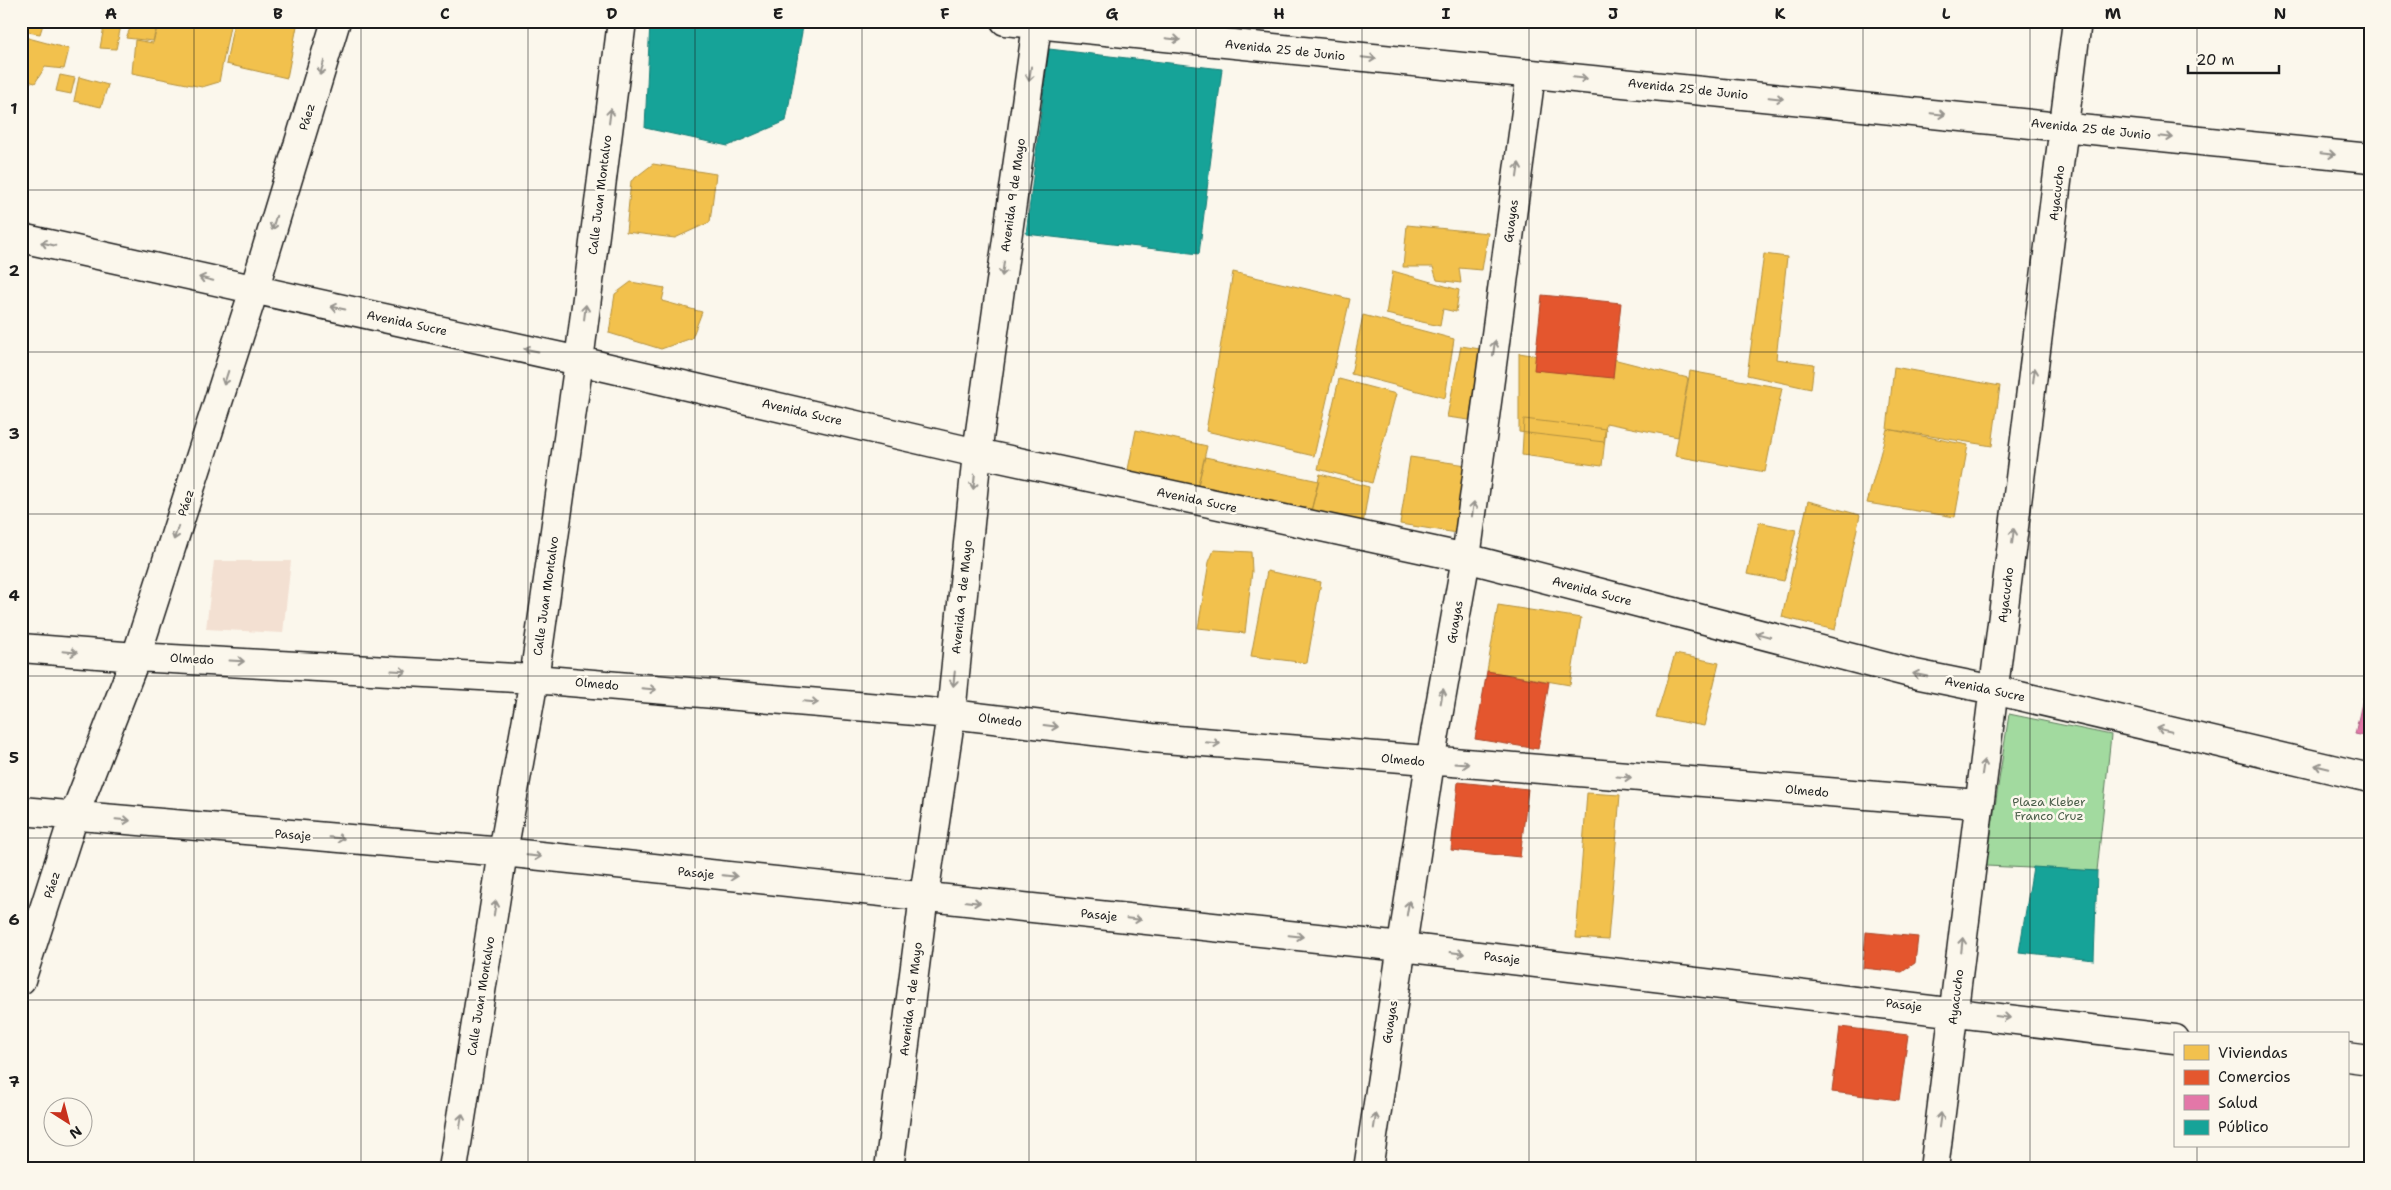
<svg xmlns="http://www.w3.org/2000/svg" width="2391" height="1190" viewBox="0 0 2391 1190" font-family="'Shantell Sans',sans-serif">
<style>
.built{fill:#f3e0d2}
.green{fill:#a2da9f;stroke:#5f7b5e}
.homes{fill:#f2c14e;stroke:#b2903f}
.shops{fill:#e4572e;stroke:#a84529}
.health{fill:#e377a8;stroke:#a75c7e}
.public{fill:#17a398;stroke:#187a73}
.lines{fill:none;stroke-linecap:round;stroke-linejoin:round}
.minor-casing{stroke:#1c1c1c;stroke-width:31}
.primary-casing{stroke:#1c1c1c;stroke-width:31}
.minor{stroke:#fbf7ec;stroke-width:28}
.primary{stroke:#fbf7ec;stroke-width:28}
.oneway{stroke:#97948e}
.grid{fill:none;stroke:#1c1c1c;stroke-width:1;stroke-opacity:0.55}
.labels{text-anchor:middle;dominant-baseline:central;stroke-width:5;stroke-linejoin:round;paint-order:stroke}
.street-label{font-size:12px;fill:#1c1c1c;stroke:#fbf7ec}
.park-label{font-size:12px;fill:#4b5e4a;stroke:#fbf7ec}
.neatline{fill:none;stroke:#1c1c1c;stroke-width:2}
.grid-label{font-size:16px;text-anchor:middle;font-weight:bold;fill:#1c1c1c}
</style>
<rect width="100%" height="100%" fill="#fbf7ec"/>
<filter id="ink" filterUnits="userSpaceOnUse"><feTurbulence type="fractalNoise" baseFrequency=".02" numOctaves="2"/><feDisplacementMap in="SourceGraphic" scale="10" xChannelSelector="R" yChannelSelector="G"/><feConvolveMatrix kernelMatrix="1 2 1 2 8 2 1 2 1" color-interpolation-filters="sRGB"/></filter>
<g filter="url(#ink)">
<path class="built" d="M 214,561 L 291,561 L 283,633 L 206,629 Z"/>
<path class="green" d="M 2009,714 L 2111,735 L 2097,871 L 1986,866 Z"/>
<path class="homes" d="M 21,21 L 44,21 L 40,34 L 21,31 Z
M 105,21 L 122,21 L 116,49 L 100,48 Z
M 133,21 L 158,21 L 153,41 L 126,38 Z
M 159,21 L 231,21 L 219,82 L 202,87 L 132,73 L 135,40 L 153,43 Z
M 234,21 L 298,21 L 287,78 L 226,64 Z
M 21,36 L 69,49 L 64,69 L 45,67 L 35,83 L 21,79 Z
M 60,75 L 75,78 L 71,94 L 56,91 Z
M 79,77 L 108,85 L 101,107 L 74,101 Z
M 653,164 L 716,174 L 710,222 L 675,238 L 626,232 L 631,181 Z
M 1407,225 L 1488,233 L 1482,270 L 1459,268 L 1461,283 L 1437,280 L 1433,267 L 1403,267 Z
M 1764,254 L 1787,257 L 1776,359 L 1814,364 L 1811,389 L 1747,375 Z
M 1393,271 L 1459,290 L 1456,312 L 1443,309 L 1440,326 L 1386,314 Z
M 1233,272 L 1350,299 L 1314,456 L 1206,431 Z
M 631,282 L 665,288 L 662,301 L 702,312 L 692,338 L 661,349 L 609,333 L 615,294 Z
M 1363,315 L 1454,339 L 1445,398 L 1351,374 Z
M 1461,346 L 1480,349 L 1469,420 L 1447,417 Z
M 1519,353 L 1602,366 L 1605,357 L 1688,378 L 1678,437 L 1606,423 L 1604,442 L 1519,432 Z
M 1894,367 L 2000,386 L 1992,446 L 1887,429 Z
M 1690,371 L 1782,388 L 1765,472 L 1675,456 Z
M 1339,379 L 1396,394 L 1372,483 L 1318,469 Z
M 1524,419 L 1606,429 L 1602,466 L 1522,455 Z
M 1887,429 L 1968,445 L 1955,517 L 1867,503 Z
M 1136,430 L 1207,446 L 1196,493 L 1125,484 Z
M 1205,457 L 1319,481 L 1309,519 L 1196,493 Z
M 1410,457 L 1467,465 L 1457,533 L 1400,524 Z
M 1320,474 L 1369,487 L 1362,530 L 1309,519 Z
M 1808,501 L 1860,515 L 1835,630 L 1782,617 Z
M 1759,522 L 1796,530 L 1784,581 L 1747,574 Z
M 1214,550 L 1251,552 L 1252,571 L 1245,633 L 1198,628 L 1209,562 Z
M 1267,571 L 1321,582 L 1307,663 L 1251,656 Z
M 1498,605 L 1581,618 L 1570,685 L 1487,671 Z
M 1675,654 L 1719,663 L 1704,726 L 1656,717 Z
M 1587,793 L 1620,795 L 1608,940 L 1576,938 Z"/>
<path class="shops" d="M 1542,295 L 1621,303 L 1613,378 L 1534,370 Z
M 1487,671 L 1549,682 L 1538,749 L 1475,739 Z
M 1458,782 L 1528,789 L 1520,857 L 1451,850 Z
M 1866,932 L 1918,937 L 1915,963 L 1902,972 L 1863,968 Z
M 1840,1027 L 1908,1035 L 1899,1100 L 1832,1092 Z"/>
<path class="health" d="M 2370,668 L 2370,737 L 2355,734 Z"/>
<path class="public" d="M 650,21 L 804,21 L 786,121 L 728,146 L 645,128 Z
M 1049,49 L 1222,69 L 1199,254 L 1026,234 Z
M 2033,867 L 2097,871 L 2094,960 L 2019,952 Z"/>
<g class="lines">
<g class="minor-casing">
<path id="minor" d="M 21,238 L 579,361 L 977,453 L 1466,558 L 1910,673 L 1994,690 L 2370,778
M 21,648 L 136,657 L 534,679 L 951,714 L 1152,738 L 1978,804
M 21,811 L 503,852 L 1402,947 L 2175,1039
M 21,980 L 74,816 L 136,657 L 254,290 L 336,21
M 2347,1057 L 2370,1060
M 453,1169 L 503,852 L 534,679 L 579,361 L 622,21
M 889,1169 L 924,896 L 951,714 L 977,453 L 1037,25
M 1368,1169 L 1430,762 L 1466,558 L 1531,74
M 1934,1169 L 2077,21"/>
</g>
<g class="primary-casing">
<path id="primary" d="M 1005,21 L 2370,158"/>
</g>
<use href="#minor" class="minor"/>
<use href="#primary" class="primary"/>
</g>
<defs><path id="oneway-shaft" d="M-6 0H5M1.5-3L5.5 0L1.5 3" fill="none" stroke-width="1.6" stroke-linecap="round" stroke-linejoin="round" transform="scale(1.25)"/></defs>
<g class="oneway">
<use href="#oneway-shaft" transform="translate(1173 39) rotate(6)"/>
<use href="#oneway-shaft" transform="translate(1369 58) rotate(6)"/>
<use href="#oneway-shaft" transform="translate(322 68) rotate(107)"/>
<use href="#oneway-shaft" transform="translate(1030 74) rotate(98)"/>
<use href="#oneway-shaft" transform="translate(1580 78) rotate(6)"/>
<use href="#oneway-shaft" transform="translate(1776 98) rotate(6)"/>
<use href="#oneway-shaft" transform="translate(1938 114) rotate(6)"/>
<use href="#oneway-shaft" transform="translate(610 116) rotate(-83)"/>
<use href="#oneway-shaft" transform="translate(2166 137) rotate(6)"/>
<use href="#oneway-shaft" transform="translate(2328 154) rotate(6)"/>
<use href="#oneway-shaft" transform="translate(1518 170) rotate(-82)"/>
<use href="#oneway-shaft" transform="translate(274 223) rotate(107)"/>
<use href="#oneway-shaft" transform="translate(48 244) rotate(-167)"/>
<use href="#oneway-shaft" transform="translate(1003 269) rotate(98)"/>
<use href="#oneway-shaft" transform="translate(206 279) rotate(-167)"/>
<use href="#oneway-shaft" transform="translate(338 308) rotate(-168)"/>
<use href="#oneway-shaft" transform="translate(585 312) rotate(-83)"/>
<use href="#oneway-shaft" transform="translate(1494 348) rotate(-82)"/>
<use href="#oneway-shaft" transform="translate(531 350) rotate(-168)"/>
<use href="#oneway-shaft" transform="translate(2034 375) rotate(-83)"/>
<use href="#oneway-shaft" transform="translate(226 378) rotate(108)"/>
<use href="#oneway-shaft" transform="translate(974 482) rotate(96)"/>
<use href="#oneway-shaft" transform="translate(1473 509) rotate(-82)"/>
<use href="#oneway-shaft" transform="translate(176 533) rotate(108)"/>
<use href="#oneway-shaft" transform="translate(2013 536) rotate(-83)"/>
<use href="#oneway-shaft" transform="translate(1763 635) rotate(-165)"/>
<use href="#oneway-shaft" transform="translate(70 652) rotate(5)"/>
<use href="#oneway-shaft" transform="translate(237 661) rotate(3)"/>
<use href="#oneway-shaft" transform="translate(399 671) rotate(3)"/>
<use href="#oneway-shaft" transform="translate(1920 675) rotate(-169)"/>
<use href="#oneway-shaft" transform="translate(954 679) rotate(96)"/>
<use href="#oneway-shaft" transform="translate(649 689) rotate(5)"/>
<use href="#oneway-shaft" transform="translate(1442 696) rotate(-80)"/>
<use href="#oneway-shaft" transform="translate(811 702) rotate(5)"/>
<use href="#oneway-shaft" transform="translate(1051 726) rotate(7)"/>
<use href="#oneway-shaft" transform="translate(2164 730) rotate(-167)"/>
<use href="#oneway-shaft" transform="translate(1213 743) rotate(5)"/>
<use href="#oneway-shaft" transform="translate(1462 764) rotate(4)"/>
<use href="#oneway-shaft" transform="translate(1983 767) rotate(-82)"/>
<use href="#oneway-shaft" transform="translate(2322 767) rotate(-167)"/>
<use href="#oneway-shaft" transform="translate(1624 777) rotate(4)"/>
<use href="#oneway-shaft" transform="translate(123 820) rotate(5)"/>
<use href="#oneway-shaft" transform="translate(337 838) rotate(5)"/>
<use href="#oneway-shaft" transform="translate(534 856) rotate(6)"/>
<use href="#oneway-shaft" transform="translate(730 876) rotate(6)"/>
<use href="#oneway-shaft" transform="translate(973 902) rotate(6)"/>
<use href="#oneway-shaft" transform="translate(495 908) rotate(-81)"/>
<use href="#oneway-shaft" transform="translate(1408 908) rotate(-81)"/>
<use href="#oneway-shaft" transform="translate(1134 919) rotate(6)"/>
<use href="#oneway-shaft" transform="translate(1296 936) rotate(6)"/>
<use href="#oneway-shaft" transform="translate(1962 945) rotate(-84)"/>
<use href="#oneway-shaft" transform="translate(1457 953) rotate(7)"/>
<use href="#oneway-shaft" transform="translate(2003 1017) rotate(7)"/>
<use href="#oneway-shaft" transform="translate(1940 1120) rotate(-82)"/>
<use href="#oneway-shaft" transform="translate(461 1121) rotate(-81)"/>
<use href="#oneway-shaft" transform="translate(1375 1121) rotate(-81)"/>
</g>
</g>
<path class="grid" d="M 194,21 L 194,1169M 361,21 L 361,1169M 528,21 L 528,1169M 695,21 L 695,1169M 862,21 L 862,1169M 1029,21 L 1029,1169M 1196,21 L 1196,1169M 1362,21 L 1362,1169M 1529,21 L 1529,1169M 1696,21 L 1696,1169M 1863,21 L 1863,1169M 2030,21 L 2030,1169M 2197,21 L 2197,1034M 21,190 L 2370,190M 21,352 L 2370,352M 21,514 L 2370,514M 21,676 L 2370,676M 21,838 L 2370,838M 21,1000 L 2370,1000M 2197,1146 L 2197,1169"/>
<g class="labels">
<g class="street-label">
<text transform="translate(1285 50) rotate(6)">Avenida 25 de Junio</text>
<text transform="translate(1688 89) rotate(6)">Avenida 25 de Junio</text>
<text transform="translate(307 117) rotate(-73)">Páez</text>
<text transform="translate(2091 129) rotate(6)">Avenida 25 de Junio</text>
<text transform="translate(2057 193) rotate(-83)">Ayacucho</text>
<text transform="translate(600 195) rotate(-83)">Calle Juan Montalvo</text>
<text transform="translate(1013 195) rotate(-82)">Avenida 9 de Mayo</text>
<text transform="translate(1511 221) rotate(-82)">Guayas</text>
<text transform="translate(407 323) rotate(12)">Avenida Sucre</text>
<text transform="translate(802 412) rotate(13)">Avenida Sucre</text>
<text transform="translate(1197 500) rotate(12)">Avenida Sucre</text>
<text transform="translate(186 503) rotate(-72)">Páez</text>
<text transform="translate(1592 591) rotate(15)">Avenida Sucre</text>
<text transform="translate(2006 595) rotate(-83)">Ayacucho</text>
<text transform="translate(546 596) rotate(-82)">Calle Juan Montalvo</text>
<text transform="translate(962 597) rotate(-84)">Avenida 9 de Mayo</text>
<text transform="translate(1455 622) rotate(-80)">Guayas</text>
<text transform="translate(192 659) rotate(3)">Olmedo</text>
<text transform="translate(597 684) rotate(5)">Olmedo</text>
<text transform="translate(1985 689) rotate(12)">Avenida Sucre</text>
<text transform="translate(1000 720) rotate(7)">Olmedo</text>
<text transform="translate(1403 760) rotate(5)">Olmedo</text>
<text transform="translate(1807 791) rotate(5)">Olmedo</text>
<text transform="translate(293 835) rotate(5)">Pasaje</text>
<text transform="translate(696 873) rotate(6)">Pasaje</text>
<text transform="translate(52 885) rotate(-72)">Páez</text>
<text transform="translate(1099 915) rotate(6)">Pasaje</text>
<text transform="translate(1502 958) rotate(7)">Pasaje</text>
<text transform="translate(481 996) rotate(-81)">Calle Juan Montalvo</text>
<text transform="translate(1956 997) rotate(-83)">Ayacucho</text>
<text transform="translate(911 999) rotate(-83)">Avenida 9 de Mayo</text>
<text transform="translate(1904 1005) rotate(7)">Pasaje</text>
<text transform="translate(1390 1022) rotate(-81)">Guayas</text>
</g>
<g class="park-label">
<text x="2049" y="802">Plaza Kleber<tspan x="2049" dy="14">Franco Cruz</tspan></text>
</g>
</g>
<rect width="2391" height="1190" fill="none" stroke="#fbf7ec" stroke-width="55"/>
<rect x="2174" y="1032" width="175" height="115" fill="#fbf7ec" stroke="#a29f99"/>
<rect x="2184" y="1045" width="25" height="15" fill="#f2c14e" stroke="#a29f99"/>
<text x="2218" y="1058" font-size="15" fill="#1c1c1c">Viviendas</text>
<rect x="2184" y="1070" width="25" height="15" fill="#e4572e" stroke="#a29f99"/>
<text x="2218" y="1082" font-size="15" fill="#1c1c1c">Comercios</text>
<rect x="2184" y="1095" width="25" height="15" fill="#e377a8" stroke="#a29f99"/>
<text x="2218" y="1108" font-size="15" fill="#1c1c1c">Salud</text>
<rect x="2184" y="1120" width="25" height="15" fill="#17a398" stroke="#a29f99"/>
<text x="2218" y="1132" font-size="15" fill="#1c1c1c">Público</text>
<g transform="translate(68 1122) rotate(144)"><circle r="24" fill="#fbf7ec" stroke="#a29f99"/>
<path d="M0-4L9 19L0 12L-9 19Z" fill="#c8321e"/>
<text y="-8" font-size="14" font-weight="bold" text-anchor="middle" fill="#1c1c1c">N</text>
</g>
<path d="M2188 65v8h91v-8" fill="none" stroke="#1c1c1c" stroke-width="2.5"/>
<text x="2196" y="65" font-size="15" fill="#1c1c1c" stroke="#fbf7ec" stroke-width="4" paint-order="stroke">20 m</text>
<rect x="28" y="28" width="2336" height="1134" class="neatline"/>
<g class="grid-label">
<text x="111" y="19">A</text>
<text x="278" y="19">B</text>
<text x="445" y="19">C</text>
<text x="612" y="19">D</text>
<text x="778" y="19">E</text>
<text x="945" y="19">F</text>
<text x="1112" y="19">G</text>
<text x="1279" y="19">H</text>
<text x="1446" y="19">I</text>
<text x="1613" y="19">J</text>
<text x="1780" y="19">K</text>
<text x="1946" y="19">L</text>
<text x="2113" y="19">M</text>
<text x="2280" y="19">N</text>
<text x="14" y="114">1</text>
<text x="14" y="276">2</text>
<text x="14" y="439">3</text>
<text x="14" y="601">4</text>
<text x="14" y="763">5</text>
<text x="14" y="925">6</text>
<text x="14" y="1087">7</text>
</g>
</svg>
